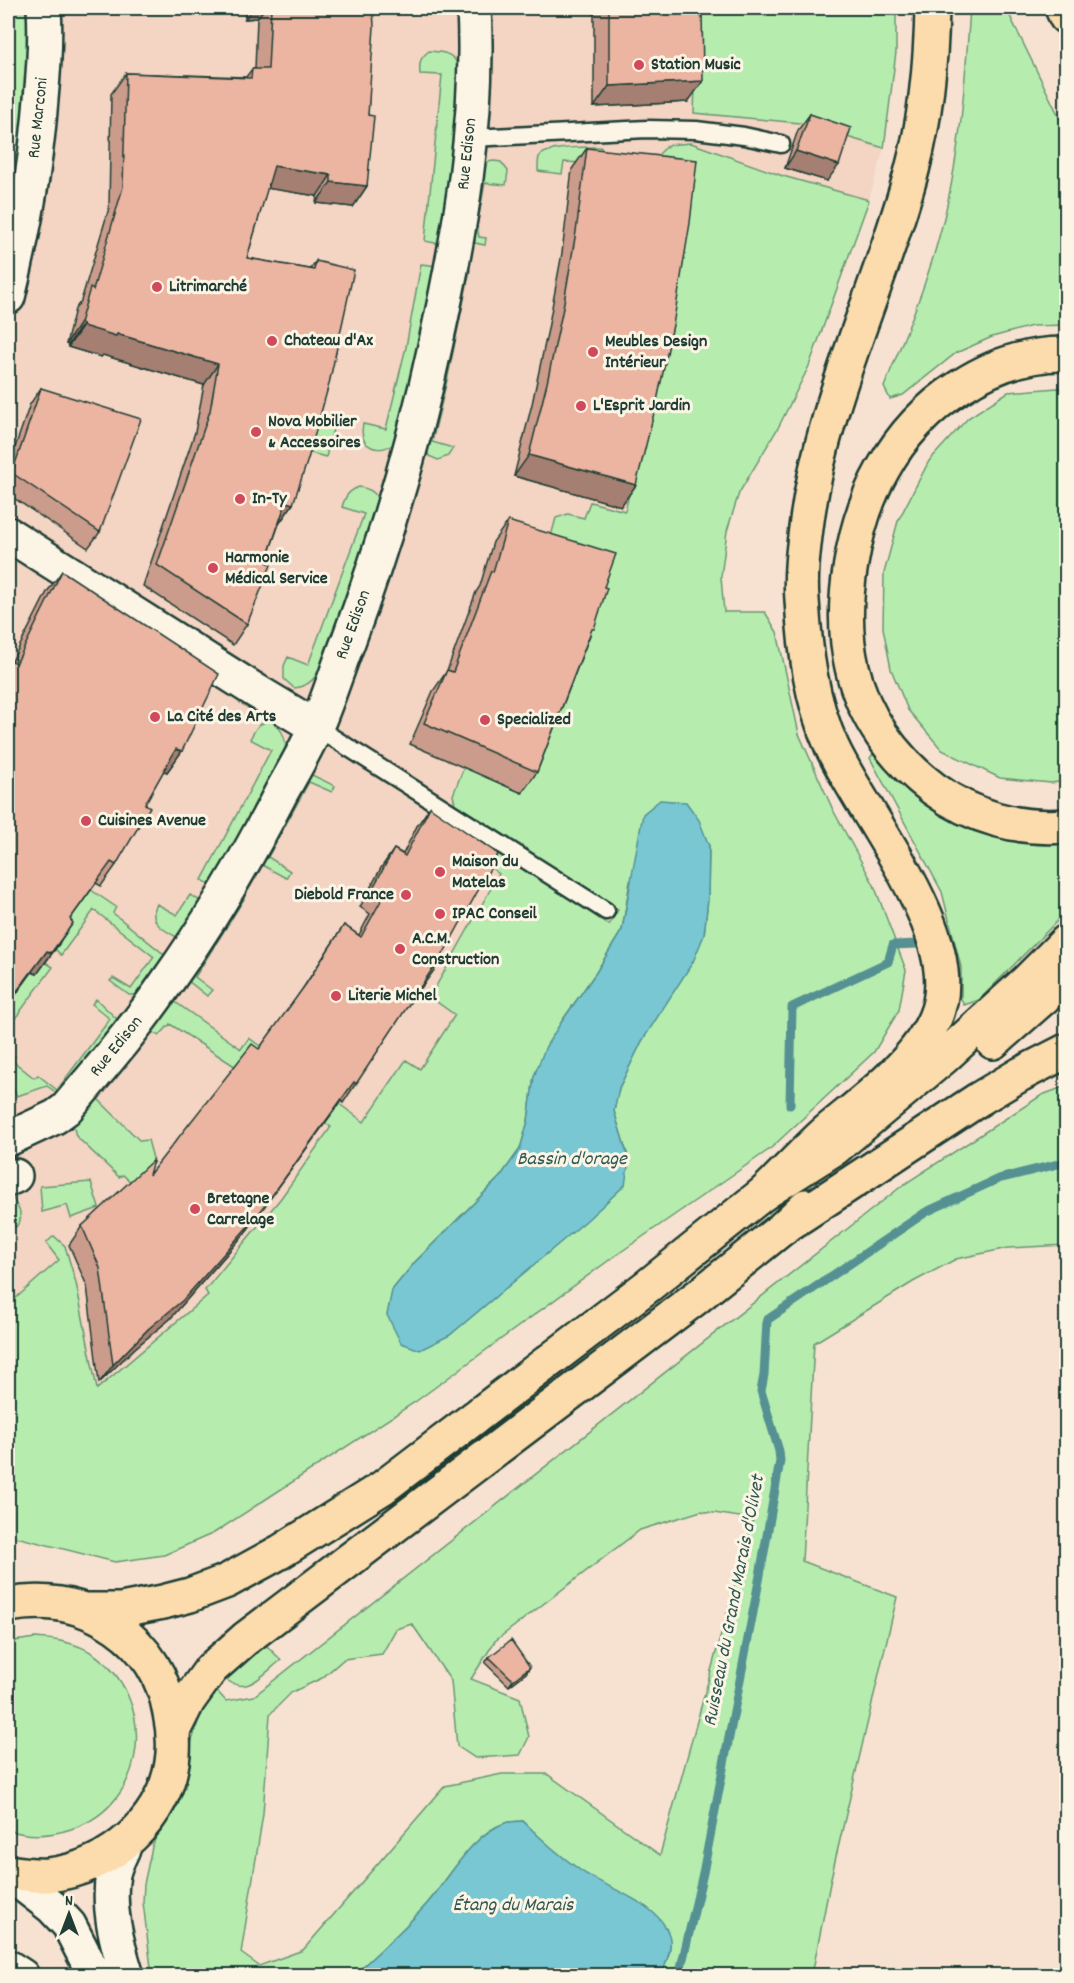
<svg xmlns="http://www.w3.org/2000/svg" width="1074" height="1983" viewBox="0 0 1074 1983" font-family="Dekko,sans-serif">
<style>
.built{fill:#f4d4c3}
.green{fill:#b6edaf;stroke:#6a9572;stroke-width:1.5;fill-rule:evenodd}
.water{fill:#78c7d3;stroke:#549093;stroke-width:1.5}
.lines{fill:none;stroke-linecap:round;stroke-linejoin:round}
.stream{stroke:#549093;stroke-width:9}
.service-casing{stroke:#1f3d34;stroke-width:21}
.minor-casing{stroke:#1f3d34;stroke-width:38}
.tertiary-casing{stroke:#1f3d34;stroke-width:38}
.secondary-casing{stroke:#1f3d34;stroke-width:38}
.primary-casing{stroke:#1f3d34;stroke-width:38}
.trunk-casing{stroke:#1f3d34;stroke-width:38}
.service{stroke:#fcf5e5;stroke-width:16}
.minor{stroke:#fcf5e5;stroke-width:33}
.tertiary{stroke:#fcf5e5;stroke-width:33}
.secondary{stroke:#fcf5e5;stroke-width:33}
.primary{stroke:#fcdcac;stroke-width:33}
.trunk{stroke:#fcdcac;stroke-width:33}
.wall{fill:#cb9c8b;stroke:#1f3d34;stroke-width:1.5}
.shaded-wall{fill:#a57f71;stroke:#1f3d34;stroke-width:1.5}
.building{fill:#ecb5a2;stroke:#1f3d34;stroke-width:1.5}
.poi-dot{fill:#d1495b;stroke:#fcf5e5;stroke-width:2}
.labels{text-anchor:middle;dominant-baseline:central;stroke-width:6;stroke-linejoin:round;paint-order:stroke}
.poi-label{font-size:18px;font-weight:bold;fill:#1f3d34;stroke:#fcf5e5;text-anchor:start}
.street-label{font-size:18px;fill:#1f3d34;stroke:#fcf5e5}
.water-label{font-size:20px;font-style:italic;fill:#315954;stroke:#fcf5e5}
</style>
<rect width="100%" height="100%" fill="#f7e2d1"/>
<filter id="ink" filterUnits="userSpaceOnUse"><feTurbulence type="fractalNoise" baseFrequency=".0167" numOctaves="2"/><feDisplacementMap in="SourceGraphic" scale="12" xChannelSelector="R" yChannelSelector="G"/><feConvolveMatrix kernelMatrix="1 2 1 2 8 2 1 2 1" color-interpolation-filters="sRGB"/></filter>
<g filter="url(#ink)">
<path class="built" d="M 8,8 L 698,8 L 694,113 L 800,123 L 884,148 L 869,200 L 809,366 L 778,428 L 739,493 L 727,531 L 721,577 L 730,697 L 612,1258 L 415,1402 L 214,1533 L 164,1555 L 115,1562 L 8,1535 Z"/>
<path class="green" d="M 8,8 L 30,8 C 29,79 21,152 8,223 Z
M 698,8 L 896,8 L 896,52 L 884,148 L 800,123 L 694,113 Z
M 970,8 L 1006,8 L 1066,131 L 1066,325 L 1032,326 L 992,337 L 956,353 L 903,395 L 890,399 L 884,387 C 904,338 925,289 939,237 C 960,163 965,84 970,8 Z
M 429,51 C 439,52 453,52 457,64 C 460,76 456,93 456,105 C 452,152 446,198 440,244 L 425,241 L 442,75 L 420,74 C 419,62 420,58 429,51 Z
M 691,143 L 783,176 L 869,200 L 809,366 L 778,428 L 739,493 L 727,531 L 721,577 L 724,612 L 765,612 L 777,632 L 799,734 L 833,810 L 874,885 L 906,970 L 899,1010 L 874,1052 L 770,1149 L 612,1258 L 415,1402 L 214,1533 L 164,1555 L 115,1562 L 8,1535 L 8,1305 L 59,1260 L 46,1243 L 54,1236 L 65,1246 L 76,1283 L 97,1389 L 208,1295 L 205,1290 L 281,1198 L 331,1127 L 240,1064 L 236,1067 L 170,1024 L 159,1036 L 149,1030 L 171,999 L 241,1049 L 249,1038 L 364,1122 L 406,1060 L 420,1069 L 455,1015 L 430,997 L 499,874 L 490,867 L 499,853 L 609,925 L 618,910 L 455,804 L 453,795 L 464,767 L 523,793 L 545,558 L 556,518 L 568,514 L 584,518 L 590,502 L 625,511 L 660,364 L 656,174 L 659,154 L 668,145 ZM 709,846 L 708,899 L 704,935 L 642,1041 L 619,1088 L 614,1111 L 629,1160 L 392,1290 L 415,1262 L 500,1177 L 520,1149 L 528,1121 L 534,1076 L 562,1021 L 597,971 L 622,930 L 630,881 Z
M 600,147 L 608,153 L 584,163 L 564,162 L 562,174 L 538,171 C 538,167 538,160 539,157 C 545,146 589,147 600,147 Z
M 494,161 L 501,162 L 508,171 L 506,185 L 485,183 L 477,226 L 479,237 L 486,238 L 485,245 L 475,243 L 472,225 L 482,167 L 487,162 Z
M 421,264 L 437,266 L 398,442 C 380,454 358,450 363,424 L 386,429 L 406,347 Z
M 465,269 L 470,270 L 448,376 L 432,442 L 453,448 L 448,456 L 438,460 L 429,456 L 427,450 Z
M 1057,388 L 1066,389 L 1066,781 L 1051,783 L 1000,778 L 942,750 L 908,710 L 891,669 L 883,628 L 884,573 L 898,521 L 929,461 L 968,418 L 1008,392 Z
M 313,412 L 336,417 L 326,457 L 303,451 Z
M 359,487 C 379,490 379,499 376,517 L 323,665 C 316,677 309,687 294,688 L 284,679 L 284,666 L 288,657 L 308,665 L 364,514 L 342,507 C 345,497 348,491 359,487 Z
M 271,721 C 283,728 287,741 285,755 L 213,886 L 202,880 L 271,750 L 250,739 C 256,728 258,722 271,721 Z
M 874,753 L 906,789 L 948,819 L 995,835 L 1054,844 L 1066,843 L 1066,912 L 979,1000 L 964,1005 L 961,999 L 961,967 L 942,892 L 870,758 Z
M 307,775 L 312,775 L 335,786 L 332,792 L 309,782 L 268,857 L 290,871 L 286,878 L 262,865 L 262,859 Z
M 91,890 L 116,907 L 113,913 L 166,956 L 137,995 L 129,995 L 110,981 L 113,978 L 131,989 L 154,957 L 94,910 L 61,955 L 55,949 L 59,944 L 55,940 Z
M 190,895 L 202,902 L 180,939 C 166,931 146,923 157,904 L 177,915 Z
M 238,896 L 244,899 L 195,977 L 212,990 L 207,996 L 187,980 Z
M 45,962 L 53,967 L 8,1028 L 8,1005 L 32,972 L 37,973 Z
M 96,999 L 119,1021 L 60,1095 L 47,1086 L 17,1096 L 8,1078 L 8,1050 L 15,1056 L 13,1061 L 34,1078 L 38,1075 L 57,1090 L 110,1019 L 92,1004 Z
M 1066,1086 L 1066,1245 L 1008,1248 L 956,1259 L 913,1282 L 814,1343 L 802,1561 L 897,1597 L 831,1878 L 812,1975 L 662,1975 L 669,1952 L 608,1887 L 582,1872 L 550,1848 L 523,1821 C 517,1822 510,1821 505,1823 C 470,1835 448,1881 425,1906 C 404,1929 381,1950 358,1971 L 350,1975 L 152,1976 L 143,1902 L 144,1884 L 152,1847 L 157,1834 L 177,1807 L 186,1778 L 191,1744 L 200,1715 L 215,1689 L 226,1701 L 254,1696 L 903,1185 L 1042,1095 ZM 701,1511 L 753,1519 L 660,1855 L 547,1774 L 502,1774 L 445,1786 L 303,1950 L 259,1966 L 241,1953 L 263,1814 L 270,1714 L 292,1692 L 322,1678 L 344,1659 L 382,1654 L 396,1629 L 412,1624 L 451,1681 L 457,1746 L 475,1758 L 520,1755 L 529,1737 L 520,1698 L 471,1679 L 495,1641 L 640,1530 Z
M 94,1095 L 140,1141 L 148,1140 L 154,1162 L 134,1185 L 123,1175 L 119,1177 L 76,1136 L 72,1121 Z
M 91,1182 L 99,1208 L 71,1218 L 67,1205 L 42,1212 L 40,1186 Z
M 12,1196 L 20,1212 L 20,1221 L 16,1227 L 8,1217 L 8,1198 Z
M 35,1638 C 55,1639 75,1642 92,1653 C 159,1697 149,1805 71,1829 C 50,1836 29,1837 8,1830 L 8,1642 Z
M 265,1644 L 281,1660 C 262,1675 246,1698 223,1677 L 244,1658 Z"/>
<path class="water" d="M 660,800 L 686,802 L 699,820 L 709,846 L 708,899 L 704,935 L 693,962 L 642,1041 L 619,1088 L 614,1111 L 629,1160 L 625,1185 L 586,1221 L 450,1335 L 420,1350 L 401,1343 L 387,1315 L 392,1290 L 415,1262 L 500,1177 L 520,1149 L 528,1121 L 534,1076 L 546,1046 L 562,1021 L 597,971 L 622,930 L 643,814 Z
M 523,1821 C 541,1839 559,1855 580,1870 C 606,1889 663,1903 670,1939 C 672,1951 665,1964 662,1975 L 350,1975 L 358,1971 C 381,1950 404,1929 425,1906 C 448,1881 470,1835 505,1823 C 510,1821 517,1822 523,1821 Z"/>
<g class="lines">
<path class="stream" d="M 790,1105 L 792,1007 L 888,962 L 893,945 L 918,944
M 679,1976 L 703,1873 L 759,1581 L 780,1461 L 779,1451 L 761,1391 L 764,1375 L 767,1320 L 926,1212 L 998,1179 L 1066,1162"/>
<g class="service-casing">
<path id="service" d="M 471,138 L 647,129 L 696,130 L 744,136 L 781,144
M 316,727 L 606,911"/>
</g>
<g class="minor-casing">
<path id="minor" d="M 8,297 C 24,232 36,166 41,99 C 44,68 46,38 44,8
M 8,534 L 256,691 L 316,727
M 8,1967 L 22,1976"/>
</g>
<g class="tertiary-casing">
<path id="tertiary" d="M 8,1139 L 55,1117 L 66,1109 C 101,1068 136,1027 167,982 C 210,922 248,857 282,791 C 294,770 306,749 316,727 C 328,700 337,670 348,642 C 384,544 414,445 436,342 C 460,233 480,120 474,8"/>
</g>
<g class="secondary-casing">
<path id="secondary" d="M 8,1179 L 15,1176
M 125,1844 C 121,1854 115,1864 113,1874 C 107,1907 117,1944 127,1976
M 8,1873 L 52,1907 L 69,1925 L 95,1976"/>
</g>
<g class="primary-casing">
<path id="primary" d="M 993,1042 L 1066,978
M 8,1605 C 46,1598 83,1604 116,1627 C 146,1648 164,1678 170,1713 C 173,1727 174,1741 173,1754 C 168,1818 110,1869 48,1875 C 35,1876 21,1874 8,1872
M 86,1610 L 121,1610 L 163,1602 L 190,1595 L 227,1581 L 280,1552 L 382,1488 L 649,1285 L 764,1193 L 835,1148 L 943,1058 L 1027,981 L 1066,942
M 173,1731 L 188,1701 L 211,1669 L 245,1639 L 697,1297 L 784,1227 L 806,1206"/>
</g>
<g class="trunk-casing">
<path id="trunk" d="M 1062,8 L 1066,17
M 1066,354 C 991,353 919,404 883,469 C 852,523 838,607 852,667 C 863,717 894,759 934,789 C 972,817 1019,830 1066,826
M 764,1193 C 785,1173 804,1152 825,1133 C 864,1100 929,1055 940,1002 C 956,926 864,816 832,747 C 811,701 805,650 802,600 C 800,576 803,552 806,528 C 821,403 880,290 912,170 C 926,117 931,62 932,8
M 784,1227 L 979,1099 L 1021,1074 L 1066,1051"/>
</g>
<use href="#service" class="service"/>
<use href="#minor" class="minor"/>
<use href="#tertiary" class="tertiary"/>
<use href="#secondary" class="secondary"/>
<use href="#primary" class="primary"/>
<use href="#trunk" class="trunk"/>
</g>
<path class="wall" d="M 98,8 L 180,8 L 177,12 L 99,14 Z
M 245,8 L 373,8 L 368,115 L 367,186 L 353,207 L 316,203 L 317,196 L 267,188 L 247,258 L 310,269 L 316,261 L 293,504 L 279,524 L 266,561 L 247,624 L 233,645 L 143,586 L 195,432 L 204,385 L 103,355 L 101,357 L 68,347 L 68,345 L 66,344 L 75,309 L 81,301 L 109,208 L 111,94 L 126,73 L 246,77 L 252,69 L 255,69 L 257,18 L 245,19 Z
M 594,8 L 702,8 L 688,102 L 594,107 Z
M 810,114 L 827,181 L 785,168 L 798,130 Z
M 587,148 L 636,485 L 621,506 L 514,476 L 532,404 L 548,329 L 562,253 L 572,169 Z
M 41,388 L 100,532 L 88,548 L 8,494 L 8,468 L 30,404 Z
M 508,521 L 590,635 L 537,772 L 522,793 L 410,744 L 433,691 L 447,671 L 476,592 L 480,586 L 493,542 Z
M 62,571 L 182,751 L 167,772 L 164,770 L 145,804 L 116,865 L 101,886 L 96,883 L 70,919 L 59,944 L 37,974 L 32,972 L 8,1005 L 8,658 L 12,661 L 47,592 Z
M 430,807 L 435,969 L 421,988 L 420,987 L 343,1103 L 341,1101 L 245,1233 L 170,1319 L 135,1348 L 99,1383 L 87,1286 L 69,1245 L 82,1226 L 149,1175 L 259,1049 L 296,999 L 344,925 L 359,935 L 370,914 L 360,907 L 381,868 L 394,849 L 403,854 L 417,826 Z
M 489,1657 L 526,1673 L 509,1686 L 485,1663 Z"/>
<path class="shaded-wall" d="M 104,8 L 180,8 L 177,12 L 99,14 Z
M 253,8 L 265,8 L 257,18 L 245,19 Z
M 703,81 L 688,102 L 594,107 L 609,86 Z
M 796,151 L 839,165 L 827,181 L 785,168 Z
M 274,166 L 331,175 L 317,196 L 259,187 Z
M 331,182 L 367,186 L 353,207 L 316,203 Z
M 80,323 L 83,324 L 68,345 L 66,344 Z
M 83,326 L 117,334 L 218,364 L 204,385 L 103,355 L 101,357 L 68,347 Z
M 529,455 L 636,485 L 621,506 L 514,476 Z
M 286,502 L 293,504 L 278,525 Z
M 176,749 L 182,751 L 167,772 L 161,770 Z
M 73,923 L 37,974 L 32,972 L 8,1005 L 8,1003 L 47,951 Z
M 341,1101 L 245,1233 L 170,1319 L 135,1348 L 99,1383 L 113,1365 L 148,1329 Z
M 530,1667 L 526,1673 L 509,1686 L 513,1680 Z"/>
<path class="building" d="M 271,8 L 373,8 L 374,27 L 368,115 L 374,116 L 367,186 L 331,182 L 331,175 L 274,166 L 247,258 L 314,270 L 316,261 L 354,270 L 329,384 L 308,459 L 293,504 L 286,502 L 266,561 L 271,565 L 247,624 L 157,565 L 210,411 L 218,364 L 117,334 L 116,336 L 83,326 L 83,324 L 80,323 L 90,288 L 93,290 L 123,187 L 126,73 L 251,78 L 252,69 L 268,69 Z
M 609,8 L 702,8 L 703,81 L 609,86 Z
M 810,114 L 851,128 L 839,165 L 796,151 Z
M 587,148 L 697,160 L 690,223 L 673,325 L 657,401 L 636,485 L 529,455 L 547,383 L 563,308 L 576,232 Z
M 41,388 L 141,419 L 100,532 L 12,473 Z
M 508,521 L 616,554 L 604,587 L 607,588 L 594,629 L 592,629 L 537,772 L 424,723 L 447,670 L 453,672 L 491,571 L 493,572 Z
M 62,571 L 219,674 L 182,751 L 176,749 L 145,804 L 150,807 L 116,865 L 111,862 L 70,919 L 73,923 L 51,953 L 47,951 L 8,1003 L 8,658 L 16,664 Z
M 430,807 L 498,854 L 435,969 L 433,968 L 356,1084 L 354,1082 L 258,1215 L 183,1300 L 148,1329 L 113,1365 L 100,1268 L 82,1226 L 153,1160 L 149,1175 L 252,1044 L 259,1049 L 306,984 L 344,925 L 361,937 L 384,895 L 373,888 L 394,849 L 405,856 Z
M 511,1640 L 530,1667 L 513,1680 L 489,1657 Z"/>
</g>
<g class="poi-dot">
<circle cx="639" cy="65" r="6"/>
<circle cx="157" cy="287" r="6"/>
<circle cx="272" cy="341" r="6"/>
<circle cx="593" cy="352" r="6"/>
<circle cx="581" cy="406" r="6"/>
<circle cx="256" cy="432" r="6"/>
<circle cx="240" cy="499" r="6"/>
<circle cx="213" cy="568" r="6"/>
<circle cx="155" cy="717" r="6"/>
<circle cx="485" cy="720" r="6"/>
<circle cx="86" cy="821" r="6"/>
<circle cx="440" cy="872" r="6"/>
<circle cx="406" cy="895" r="6"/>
<circle cx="440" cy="914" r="6"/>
<circle cx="400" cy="949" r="6"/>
<circle cx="336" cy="996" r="6"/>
<circle cx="195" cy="1209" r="6"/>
</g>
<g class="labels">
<g class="poi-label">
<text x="651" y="65">Station Music</text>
<text x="169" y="287">Litrimarché</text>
<text x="284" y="341">Chateau d'Ax</text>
<text x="605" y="342">Meubles Design<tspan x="605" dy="21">Intérieur</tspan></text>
<text x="593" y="406">L'Esprit Jardin</text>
<text x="268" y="422">Nova Mobilier<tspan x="268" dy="21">&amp; Accessoires</tspan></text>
<text x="252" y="499">In-Ty</text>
<text x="225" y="558">Harmonie<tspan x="225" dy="21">Médical Service</tspan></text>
<text x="167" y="717">La Cité des Arts</text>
<text x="497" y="720">Specialized</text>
<text x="98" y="821">Cuisines Avenue</text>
<text x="452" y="862">Maison du<tspan x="452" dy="21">Matelas</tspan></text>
<text x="394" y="895" text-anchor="end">Diebold France</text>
<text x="452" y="914">IPAC Conseil</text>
<text x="412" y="939">A.C.M.<tspan x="412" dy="21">Construction</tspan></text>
<text x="348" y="996">Literie Michel</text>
<text x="207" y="1199">Bretagne<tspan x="207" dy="21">Carrelage</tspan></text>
</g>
<g class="street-label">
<text transform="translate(39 118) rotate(-84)">Rue Marconi</text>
<text transform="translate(468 154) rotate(-84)">Rue Edison</text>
<text transform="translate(354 625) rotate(-70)">Rue Edison</text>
<text transform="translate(117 1047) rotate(-51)">Rue Edison</text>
</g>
<g class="water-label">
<text x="572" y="1160">Bassin d'orage</text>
<text transform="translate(735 1601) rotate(-79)">Ruisseau du Grand Marais d'Olivet</text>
<text x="513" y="1906">Étang du Marais</text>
</g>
</g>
<rect width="1074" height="1983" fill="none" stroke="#fcf5e5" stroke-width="30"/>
<rect x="15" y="15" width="1044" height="1953" fill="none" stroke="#1f3d34" stroke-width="2" filter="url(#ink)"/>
<g transform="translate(69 1914)" stroke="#fcf5e5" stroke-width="4.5" paint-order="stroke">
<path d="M0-4.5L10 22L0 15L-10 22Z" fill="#1f3d34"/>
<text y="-9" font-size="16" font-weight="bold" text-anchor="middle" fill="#1f3d34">N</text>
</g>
</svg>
